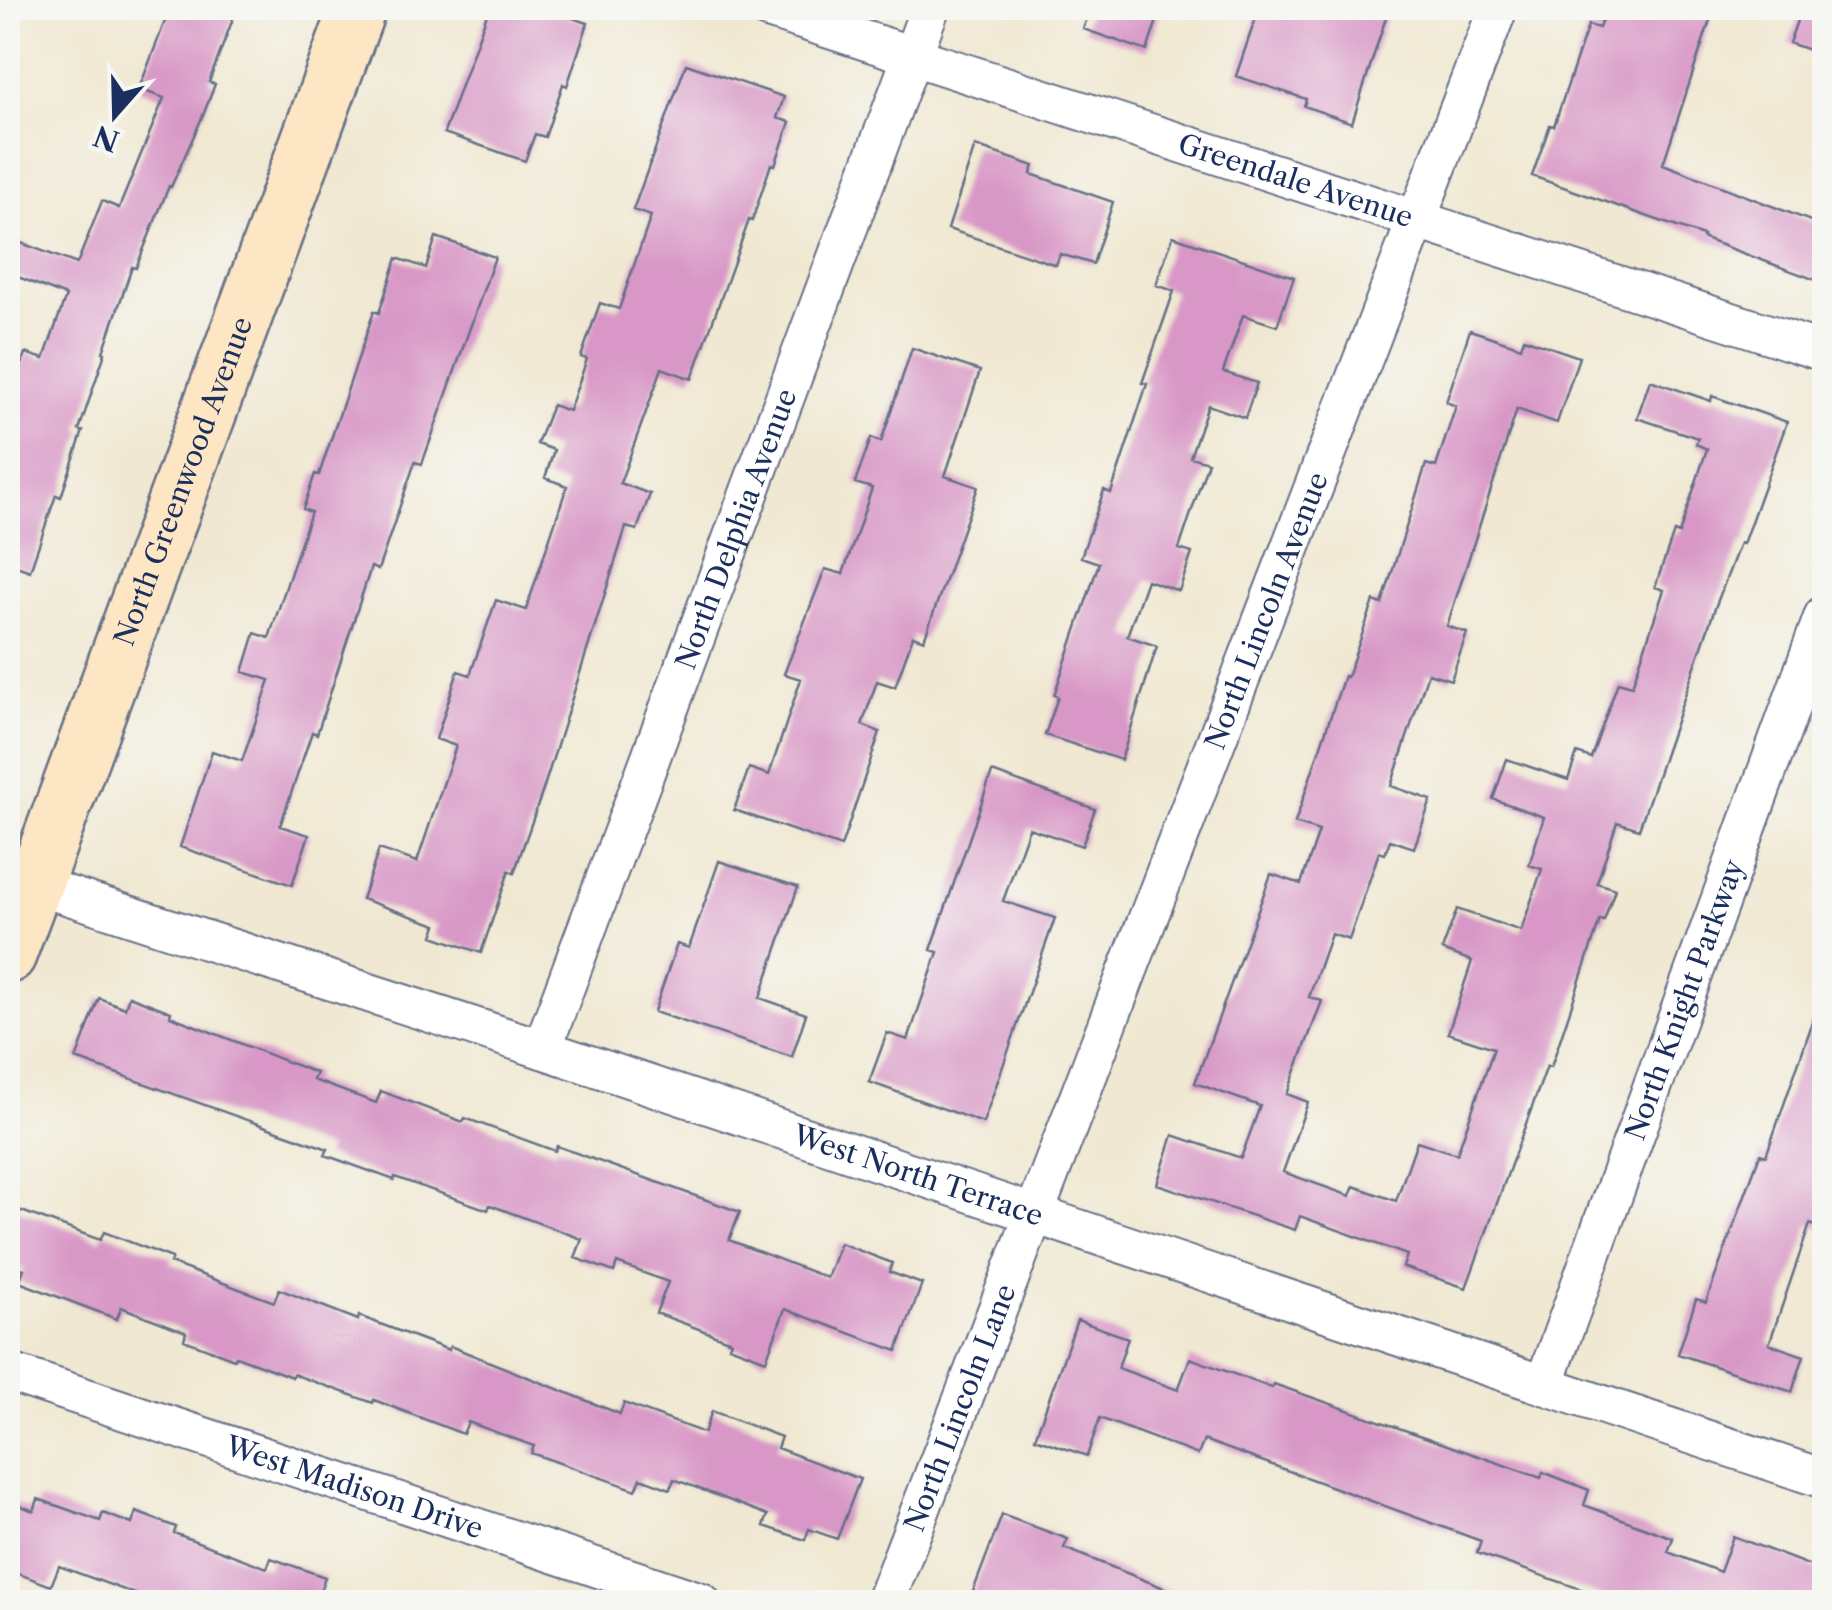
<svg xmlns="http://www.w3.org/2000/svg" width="1832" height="1610" viewBox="0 0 1832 1610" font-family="'Libre Caslon Text',serif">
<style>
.building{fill:#d897c6}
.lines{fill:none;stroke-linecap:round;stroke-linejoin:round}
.minor-casing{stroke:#667087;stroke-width:42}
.secondary-casing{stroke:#667087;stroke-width:60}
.minor{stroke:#fff;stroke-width:38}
.secondary{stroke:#fce6c4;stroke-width:55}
.labels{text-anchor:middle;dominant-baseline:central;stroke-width:10;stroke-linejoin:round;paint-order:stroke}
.street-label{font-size:28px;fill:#1b2f5e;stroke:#f6f6f2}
</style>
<rect width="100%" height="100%" fill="#f6f6f2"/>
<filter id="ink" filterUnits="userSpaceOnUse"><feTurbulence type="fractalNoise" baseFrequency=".01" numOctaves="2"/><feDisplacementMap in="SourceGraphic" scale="20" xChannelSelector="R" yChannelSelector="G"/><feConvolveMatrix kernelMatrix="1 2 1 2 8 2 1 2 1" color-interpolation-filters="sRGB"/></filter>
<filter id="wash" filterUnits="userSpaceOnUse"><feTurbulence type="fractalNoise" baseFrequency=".0048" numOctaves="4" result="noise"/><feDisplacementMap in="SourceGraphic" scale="40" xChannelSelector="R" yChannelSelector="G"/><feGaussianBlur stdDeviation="2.25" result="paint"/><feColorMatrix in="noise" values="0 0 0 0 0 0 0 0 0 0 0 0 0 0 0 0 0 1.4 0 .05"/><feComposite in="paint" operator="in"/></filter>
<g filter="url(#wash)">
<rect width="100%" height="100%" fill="#f0e8d2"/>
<g id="blocks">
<path class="building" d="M 170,8 L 237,8 L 209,82 L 215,84 L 204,113 L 171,187 L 169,186 L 136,268 L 132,267 L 103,352 L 105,353 L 79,430 L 83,431 L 61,497 L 56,495 L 30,571 L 8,563 L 8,406 L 25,353 L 44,359 L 66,296 L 8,273 L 8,238 L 77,264 L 102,201 L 119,208 L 164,98 L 139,89 Z
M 489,8 L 542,8 L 588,23 L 567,86 L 563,84 L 545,137 L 535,134 L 525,161 L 444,133 Z
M 1091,8 L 1161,8 L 1147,51 L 1083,29 Z
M 1259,8 L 1389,8 L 1352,123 L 1304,106 L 1306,99 L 1236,76 Z
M 1606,8 L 1714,8 L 1663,164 L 1824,226 L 1824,283 L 1702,238 L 1703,236 L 1532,176 L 1550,125 L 1554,126 L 1588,25 L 1599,28 Z
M 1799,15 L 1824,23 L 1824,55 L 1789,43 Z
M 686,64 L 784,97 L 777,118 L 790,122 L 775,165 L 771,164 L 752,221 L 749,220 L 692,379 L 662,368 L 620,483 L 650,494 L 637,530 L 626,527 L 543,790 L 514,873 L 509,871 L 481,953 L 433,936 L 437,925 L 362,899 L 379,849 L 417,862 L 456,746 L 436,739 L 458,671 L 470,675 L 496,600 L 526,610 L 567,486 L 545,478 L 554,450 L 537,444 L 552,405 L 569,411 L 587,359 L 581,357 L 600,303 L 619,309 L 651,216 L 633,210 Z
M 975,146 L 1034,166 L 1031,174 L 1113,202 L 1093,264 L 1060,254 L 1056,265 L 948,229 Z
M 1173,236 L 1294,277 L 1277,326 L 1243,315 L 1223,372 L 1257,383 L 1245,418 L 1208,405 L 1190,457 L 1208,462 L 1179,549 L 1192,553 L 1179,591 L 1147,580 L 1127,636 L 1157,646 L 1121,760 L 1045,735 L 1058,697 L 1054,695 L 1099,563 L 1081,557 L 1104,490 L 1111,493 L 1147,384 L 1142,383 L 1174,291 L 1156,285 Z
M 436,237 L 495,257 L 422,464 L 415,462 L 378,570 L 371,567 L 317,734 L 312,732 L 280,826 L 309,835 L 292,885 L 180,847 L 212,751 L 242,761 L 270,680 L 243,672 L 255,633 L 269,638 L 311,512 L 303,509 L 315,474 L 319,475 L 374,311 L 379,313 L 397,258 L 426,268 Z
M 1470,330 L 1521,347 L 1524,338 L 1579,357 L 1557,423 L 1517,409 L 1447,626 L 1467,633 L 1451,680 L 1428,673 L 1391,786 L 1431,800 L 1414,848 L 1390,840 L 1385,854 L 1379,852 L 1349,940 L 1331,934 L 1309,997 L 1322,1001 L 1287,1094 L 1308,1102 L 1283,1172 L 1350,1196 L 1354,1186 L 1396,1201 L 1417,1141 L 1457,1154 L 1494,1048 L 1448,1033 L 1472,961 L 1442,950 L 1457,909 L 1521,931 L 1542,869 L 1529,865 L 1544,817 L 1493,799 L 1507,759 L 1568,780 L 1577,753 L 1591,758 L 1618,682 L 1632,686 L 1664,590 L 1655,587 L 1674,532 L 1679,534 L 1707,449 L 1696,444 L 1698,438 L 1637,418 L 1650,380 L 1711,401 L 1712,396 L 1787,422 L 1743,544 L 1740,543 L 1715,608 L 1639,829 L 1617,822 L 1597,883 L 1615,889 L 1604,921 L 1600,920 L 1551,1067 L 1547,1066 L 1466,1288 L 1403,1267 L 1407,1255 L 1300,1216 L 1295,1230 L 1157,1184 L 1173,1135 L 1241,1158 L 1260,1106 L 1195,1083 L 1271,874 L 1301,884 L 1319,831 L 1295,823 L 1344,676 L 1347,677 L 1374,601 L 1382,604 L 1426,464 L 1436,467 L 1456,406 L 1446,402 Z
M 912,348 L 980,371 L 945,476 L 978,487 L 924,640 L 913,636 L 895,687 L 877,681 L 862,725 L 880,732 L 841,847 L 734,810 L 749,768 L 769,775 L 801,679 L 784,674 L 825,569 L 843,574 L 872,488 L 855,483 L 871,438 L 881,442 Z
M 992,772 L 1095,809 L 1082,846 L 1029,828 L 1003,901 L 1055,918 L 983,1123 L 869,1082 L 887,1033 L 908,1040 L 938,952 L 931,950 Z
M 719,861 L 798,887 L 760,998 L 806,1014 L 792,1057 L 654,1012 L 677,944 L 689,948 Z
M 129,996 L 171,1012 L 170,1016 L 316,1073 L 313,1080 L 376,1103 L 381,1091 L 463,1122 L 465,1118 L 555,1151 L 557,1146 L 740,1212 L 729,1240 L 827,1278 L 840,1243 L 892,1263 L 889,1272 L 922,1284 L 897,1351 L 785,1309 L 766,1360 L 729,1346 L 731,1341 L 656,1313 L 668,1282 L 617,1263 L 614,1272 L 575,1258 L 582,1239 L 490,1205 L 488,1210 L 395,1177 L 394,1180 L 325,1155 L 328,1149 L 76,1059 L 99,998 L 125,1008 Z
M 1820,1001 L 1824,1001 L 1824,1229 L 1810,1224 L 1769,1344 L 1804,1356 L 1792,1392 L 1678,1354 L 1696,1299 L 1706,1302 L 1760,1154 L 1766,1156 Z
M 8,1206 L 100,1240 L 104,1232 L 172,1258 L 170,1263 L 274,1302 L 279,1289 L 358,1320 L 359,1316 L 449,1350 L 450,1346 L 620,1414 L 624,1403 L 704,1433 L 712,1411 L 781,1437 L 777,1448 L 860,1479 L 837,1539 L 809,1529 L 805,1540 L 764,1526 L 768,1515 L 674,1479 L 670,1489 L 641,1478 L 636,1490 L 531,1453 L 534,1446 L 468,1422 L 463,1434 L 374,1400 L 373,1403 L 293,1374 L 292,1377 L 236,1356 L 234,1359 L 184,1340 L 186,1332 L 121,1307 L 117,1319 L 19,1282 L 24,1269 L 8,1263 Z
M 1077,1320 L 1128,1338 L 1118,1368 L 1178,1390 L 1190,1358 L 1272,1388 L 1274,1384 L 1541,1478 L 1543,1472 L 1589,1490 L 1584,1505 L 1673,1538 L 1668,1552 L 1720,1572 L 1733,1536 L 1824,1571 L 1824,1602 L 1618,1602 L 1477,1553 L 1481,1541 L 1204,1440 L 1198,1455 L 1100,1418 L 1087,1456 L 1035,1438 Z
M 38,1499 L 100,1521 L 103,1513 L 132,1524 L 136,1512 L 176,1527 L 174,1533 L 267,1568 L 271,1558 L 325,1577 L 316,1602 L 157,1602 L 59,1566 L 51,1586 L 8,1570 L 8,1501 L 34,1511 Z
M 1002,1515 L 1068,1539 L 1064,1548 L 1199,1602 L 969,1602 Z"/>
</g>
</g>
<g filter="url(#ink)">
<use href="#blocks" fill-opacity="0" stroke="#667087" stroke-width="2.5"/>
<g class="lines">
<g class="minor-casing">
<g id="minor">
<path id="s1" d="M 765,8 L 1824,352"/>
<path id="s2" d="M 8,876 L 542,1049 L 1824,1479"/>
<path id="s3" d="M 542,1049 L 930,8"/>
<path id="s4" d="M 8,1372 L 701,1602"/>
<path id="s5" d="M 1544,1385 L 1824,615"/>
<path id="s6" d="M 885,1602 L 1498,8"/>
</g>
</g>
<g class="secondary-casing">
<g id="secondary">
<path id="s7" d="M 8,955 L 358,8"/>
</g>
</g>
<use href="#minor" class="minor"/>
<use href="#secondary" class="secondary"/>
</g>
</g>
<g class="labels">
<g class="street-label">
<text stroke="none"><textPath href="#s1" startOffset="558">Greendale Avenue</textPath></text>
<text stroke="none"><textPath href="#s7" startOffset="505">North Greenwood Avenue</textPath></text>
<text stroke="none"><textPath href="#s3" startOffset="555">North Delphia Avenue</textPath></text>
<text stroke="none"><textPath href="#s6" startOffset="1062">North Lincoln Avenue</textPath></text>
<text stroke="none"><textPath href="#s5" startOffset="410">North Knight Parkway</textPath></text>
<text stroke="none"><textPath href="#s2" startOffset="958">West North Terrace</textPath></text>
<text stroke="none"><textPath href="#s6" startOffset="208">North Lincoln Lane</textPath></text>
<text stroke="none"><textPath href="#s4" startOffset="365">West Madison Drive</textPath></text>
</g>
</g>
<rect width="1832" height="1610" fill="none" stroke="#f6f6f2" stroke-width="40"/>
<g transform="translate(115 115) rotate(200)" stroke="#f6f6f2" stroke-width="8" paint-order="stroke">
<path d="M0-8L18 38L0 25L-18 38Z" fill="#1b2f5e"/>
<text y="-15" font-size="28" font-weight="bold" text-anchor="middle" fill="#1b2f5e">N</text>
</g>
</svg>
